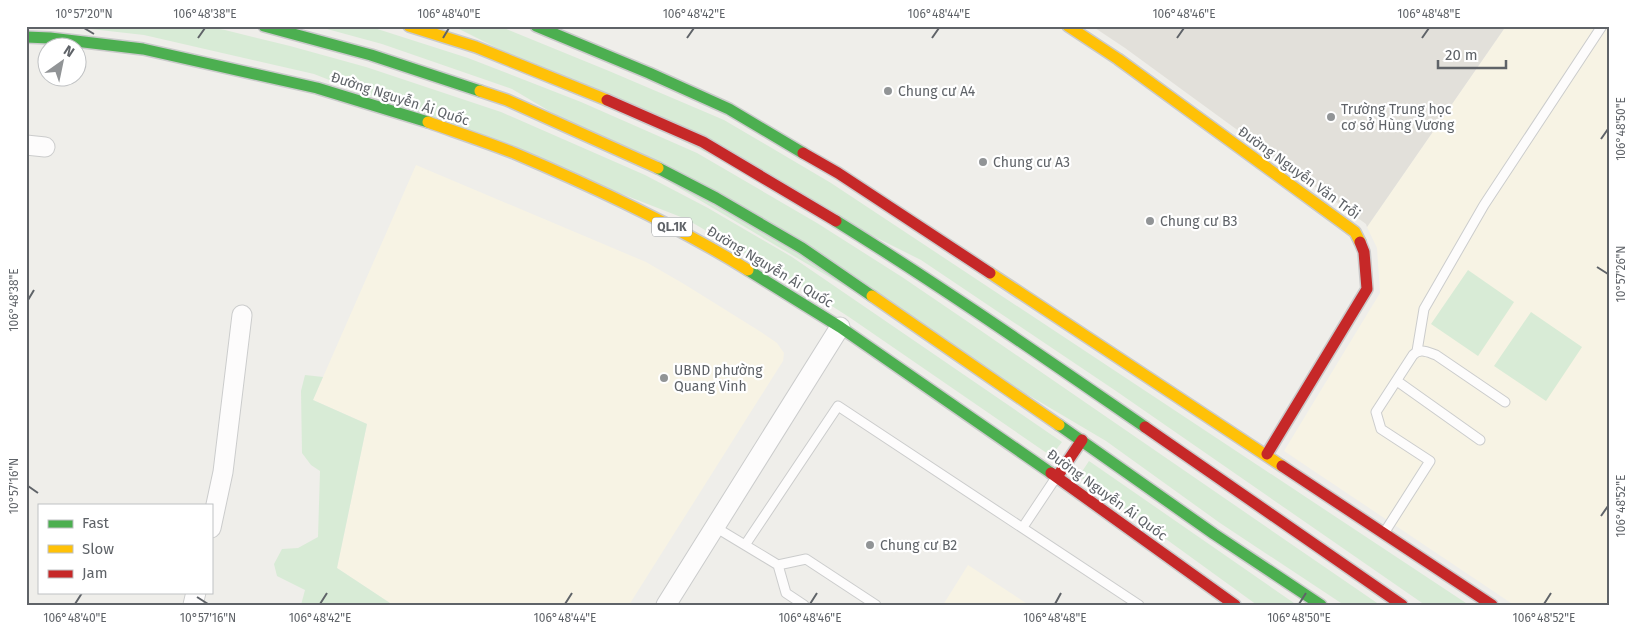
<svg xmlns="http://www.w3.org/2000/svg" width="1635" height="631" viewBox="0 0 1635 631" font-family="'Fira Sans',sans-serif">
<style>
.commercial{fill:#f7f3e4}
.education{fill:#e2e0da}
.green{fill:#d8ebd6}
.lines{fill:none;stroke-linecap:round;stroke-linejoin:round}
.lane-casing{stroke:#cbcccc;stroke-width:11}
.street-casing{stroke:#cbcccc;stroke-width:21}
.fast-casing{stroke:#cacacb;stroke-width:14}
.slow-casing{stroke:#cacacb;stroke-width:14}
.jam-casing{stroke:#cacacb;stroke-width:14}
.lane{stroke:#fdfcfc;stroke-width:9}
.street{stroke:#fdfcfc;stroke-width:19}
.fast{stroke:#4caf50;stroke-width:11}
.slow{stroke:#ffc107;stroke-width:11}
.jam{stroke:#c62828;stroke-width:11}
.ticks{fill:none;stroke:#5f6368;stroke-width:2}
.poi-dot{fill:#919496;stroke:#fff;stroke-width:2}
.labels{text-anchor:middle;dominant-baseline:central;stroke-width:4.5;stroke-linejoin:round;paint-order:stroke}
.shield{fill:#fff;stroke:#8f9295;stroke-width:1}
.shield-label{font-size:12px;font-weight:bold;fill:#5f6368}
.poi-label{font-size:14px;fill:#5f6368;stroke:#fff;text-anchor:start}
.street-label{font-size:14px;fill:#5f6368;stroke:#fff}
.neatline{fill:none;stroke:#5f6368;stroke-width:2}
.ticks-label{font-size:12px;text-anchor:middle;fill:#5f6368}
</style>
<rect width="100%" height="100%" fill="#efeeea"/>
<path class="commercial" d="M 1506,26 L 1609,26 L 1609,605 L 1514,605 L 1284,451 L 1380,293 L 1377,248 L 1367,227 Z
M 416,165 L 646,262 L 684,284 L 761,332 L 777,343 L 784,353 L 783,361 L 629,605 L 393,605 L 337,568 L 367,424 L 313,400 Z
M 968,565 L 1029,605 L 943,605 Z"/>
<path class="education" d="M 1092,26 L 1506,26 L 1367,227 L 1366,224 L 1125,48 Z"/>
<path class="green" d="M 64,26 L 201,26 L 225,30 L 290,46 L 366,67 L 501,112 L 645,175 L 708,208 L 792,257 L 1062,442 L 1051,456 L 849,317 L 791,280 L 686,219 L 314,74 L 144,35 Z
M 316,26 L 368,26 L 468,58 L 581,102 L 697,153 L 817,223 L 902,277 L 977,328 L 1380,605 L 1344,605 L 1220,523 L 1106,441 L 512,89 L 382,44 Z
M 453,26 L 499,26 L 609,71 L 724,120 L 831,183 L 1469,605 L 1425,605 L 1116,391 L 921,260 Z
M 1468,270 L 1514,302 L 1478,356 L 1431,324 Z
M 1531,312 L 1582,347 L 1546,401 L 1494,366 Z
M 305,375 L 323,377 L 313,400 L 367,424 L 337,568 L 393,605 L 301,605 L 305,590 L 277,576 L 274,564 L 282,549 L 298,548 L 318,537 L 320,471 L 311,465 L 302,453 L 301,391 Z
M 1089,461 L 1294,603 L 1293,605 L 1257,605 L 1079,476 Z"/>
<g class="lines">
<g class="lane-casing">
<path id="lane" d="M 1417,351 L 1424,309 L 1484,205 L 1602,26
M 1397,381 L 1480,440
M 715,527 L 778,565 L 786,593 L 804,605
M 1023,527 L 1055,479
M 1386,530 L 1430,461 L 1381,429 L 1376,412 L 1413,355 C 1420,348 1427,352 1436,355 L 1505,402
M 745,545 L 838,406 L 1139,605
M 778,565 L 806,559 L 876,605"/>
</g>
<g class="street-casing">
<path id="street" d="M 26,145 L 45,147
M 211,528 L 223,472 L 242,315
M 193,605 L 196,592
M 666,605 L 840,327"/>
</g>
<g class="fast-casing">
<path id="fast" d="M 264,26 L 371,55 L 480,91
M 536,26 L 649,73 L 729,109 L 803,153
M 26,37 L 50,38 L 143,49 L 317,88 L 428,122
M 658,168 L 716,198 L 802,248 L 872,296
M 836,221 C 941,286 1043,357 1145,427
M 748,270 L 840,327 L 1051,473
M 1059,425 L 1214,534 L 1321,605"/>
</g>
<g class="slow-casing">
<path id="slow" d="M 409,26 L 476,47 L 607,100
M 1068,26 L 1118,59 L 1355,232 L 1360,242
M 480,91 L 507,100 L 658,168
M 428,122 C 456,132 486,142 514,153 C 594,187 674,224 748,270
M 990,273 L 1282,466
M 872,296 L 1059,425"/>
</g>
<g class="jam-casing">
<path id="jam" d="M 607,100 L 703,142 L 836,221
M 803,153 L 838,173 L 990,273
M 1145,427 L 1402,605
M 1267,454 L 1367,289 L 1364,252 L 1360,242
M 1282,466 L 1492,605
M 1051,473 L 1235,605
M 1057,477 L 1082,440"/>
</g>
<use href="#lane" class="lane"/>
<use href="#street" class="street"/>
<use href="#fast" class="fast"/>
<use href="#slow" class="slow"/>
<use href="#jam" class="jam"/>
</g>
<path class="ticks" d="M 84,28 L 94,34M 198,38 L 205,28M 443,38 L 449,28M 687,38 L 694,28M 932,38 L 939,28M 1177,38 L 1184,28M 1422,38 L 1429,28M 1601,139 L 1608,129M 1597,267 L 1608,274M 28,300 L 34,290M 28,486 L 38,493M 1601,516 L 1608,506M 197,597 L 208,604M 75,604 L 82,593M 320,604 L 327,593M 565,604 L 572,593M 810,604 L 817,593M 1055,604 L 1061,593M 1299,604 L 1306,593M 1544,604 L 1551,593"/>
<g class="poi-dot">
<circle cx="888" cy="91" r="5"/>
<circle cx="1331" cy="117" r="5"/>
<circle cx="983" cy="162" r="5"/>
<circle cx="1150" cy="221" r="5"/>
<circle cx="664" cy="378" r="5"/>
<circle cx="870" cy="545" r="5"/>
</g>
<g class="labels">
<rect class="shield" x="652" y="217.5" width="40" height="19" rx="4"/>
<g class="shield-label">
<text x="672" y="227">QL.1K</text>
</g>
<g class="poi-label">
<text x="898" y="91">Chung cư A4</text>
<text x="1341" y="109">Trường Trung học<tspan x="1341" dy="16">cơ sở Hùng Vương</tspan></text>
<text x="993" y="162">Chung cư A3</text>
<text x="1160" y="221">Chung cư B3</text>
<text x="674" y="370">UBND phường<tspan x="674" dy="16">Quang Vinh</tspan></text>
<text x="880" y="545">Chung cư B2</text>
</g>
<g class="street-label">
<text transform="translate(400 99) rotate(18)">Đường Nguyễn Ái Quốc</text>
<text transform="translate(1299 173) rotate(36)">Đường Nguyễn Văn Trỗi</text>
<text transform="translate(770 267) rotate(31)">Đường Nguyễn Ái Quốc</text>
<text transform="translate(1107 495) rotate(36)">Đường Nguyễn Ái Quốc</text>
</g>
</g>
<rect width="1635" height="631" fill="none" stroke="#ffffff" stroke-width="55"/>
<rect x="38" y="504" width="175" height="90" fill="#ffffff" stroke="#bfc1c3"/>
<rect x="48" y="520" width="25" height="8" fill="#4caf50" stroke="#bfc1c3"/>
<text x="82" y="528" font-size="15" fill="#5f6368">Fast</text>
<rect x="48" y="545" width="25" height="8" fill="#ffc107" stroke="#bfc1c3"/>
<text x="82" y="554" font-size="15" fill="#5f6368">Slow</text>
<rect x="48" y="570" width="25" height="8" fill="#c62828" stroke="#bfc1c3"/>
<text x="82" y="578" font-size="15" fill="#5f6368">Jam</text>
<g transform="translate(62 62) rotate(33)"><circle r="24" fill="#ffffff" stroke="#bfc1c3"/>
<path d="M0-4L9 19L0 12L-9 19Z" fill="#919496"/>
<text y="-8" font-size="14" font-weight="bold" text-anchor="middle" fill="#5f6368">N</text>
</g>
<path d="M1438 60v8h68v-8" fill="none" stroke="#5f6368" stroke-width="2.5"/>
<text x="1445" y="60" font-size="15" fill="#5f6368" stroke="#ffffff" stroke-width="4" paint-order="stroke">20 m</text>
<rect x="28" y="28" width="1580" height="576" class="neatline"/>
<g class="ticks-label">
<text x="84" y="18">10°57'20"N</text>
<text x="205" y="18">106°48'38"E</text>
<text x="449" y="18">106°48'40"E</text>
<text x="694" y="18">106°48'42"E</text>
<text x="939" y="18">106°48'44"E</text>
<text x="1184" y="18">106°48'46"E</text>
<text x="1429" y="18">106°48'48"E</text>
<text transform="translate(1621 129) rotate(-90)" y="4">106°48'50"E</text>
<text transform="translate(1621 274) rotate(-90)" y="4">10°57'26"N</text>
<text transform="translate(14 300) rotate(-90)" y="4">106°48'38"E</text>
<text transform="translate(14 486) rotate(-90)" y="4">10°57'16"N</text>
<text transform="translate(1621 506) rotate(-90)" y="4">106°48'52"E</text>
<text x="75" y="622">106°48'40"E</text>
<text x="208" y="622">10°57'16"N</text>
<text x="320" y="622">106°48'42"E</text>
<text x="565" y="622">106°48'44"E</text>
<text x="810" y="622">106°48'46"E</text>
<text x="1055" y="622">106°48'48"E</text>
<text x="1299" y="622">106°48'50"E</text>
<text x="1544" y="622">106°48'52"E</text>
</g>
</svg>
